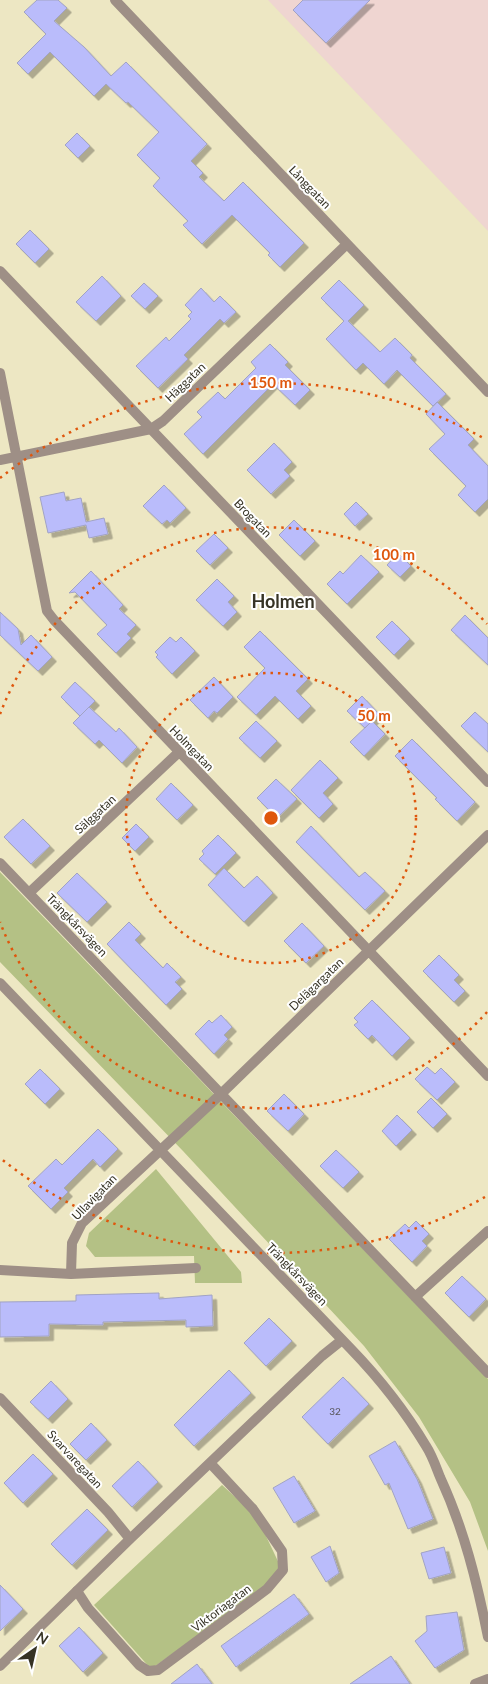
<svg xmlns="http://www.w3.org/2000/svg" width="488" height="1684" viewBox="0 0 488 1684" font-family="Lato,sans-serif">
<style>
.industrial{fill:#efd5d1}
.green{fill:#b4c185}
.building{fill:#babcfb;stroke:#a1a3c4;filter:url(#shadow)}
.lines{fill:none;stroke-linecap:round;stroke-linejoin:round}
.service{stroke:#9e8f86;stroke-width:10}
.minor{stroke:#9e8f86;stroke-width:10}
.ring{fill:none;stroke:#df570d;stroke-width:2.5;stroke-dasharray:2.5 5}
.labels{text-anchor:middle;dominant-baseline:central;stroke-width:4;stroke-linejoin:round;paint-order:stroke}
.number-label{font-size:10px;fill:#57555a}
.street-label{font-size:12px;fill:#363325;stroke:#fff}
.district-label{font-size:18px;font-weight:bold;fill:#363325;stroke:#fff}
.centre{fill:#df570d;stroke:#fff;stroke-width:2.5}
.ring-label{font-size:15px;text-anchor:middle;font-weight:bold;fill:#df570d;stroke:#fff;stroke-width:4;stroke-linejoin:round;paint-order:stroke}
</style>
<defs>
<filter id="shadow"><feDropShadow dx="4.5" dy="4.5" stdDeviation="0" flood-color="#0004"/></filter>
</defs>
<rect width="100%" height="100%" fill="#ede7c3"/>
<path class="industrial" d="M 268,0 L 488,0 L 488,231 Z"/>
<path class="green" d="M 0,872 L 488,1379 L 488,1551 L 470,1502 L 419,1417 L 364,1346 L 183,1151 L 0,962 Z
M 156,1169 L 241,1272 L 242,1283 L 195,1283 L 194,1256 L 95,1257 L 86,1246 L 89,1233 Z
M 222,1485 L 257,1517 L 284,1574 L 151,1669 L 94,1605 Z"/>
<path class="building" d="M 37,0 L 58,0 L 67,8 L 54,21 L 84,47 L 111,76 L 126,62 L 207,144 L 191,161 L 203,173 L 199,177 L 224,201 L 243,182 L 304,243 L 280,267 L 268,255 L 270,253 L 232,215 L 202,244 L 183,225 L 188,221 L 153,186 L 160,178 L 137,155 L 159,132 L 128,102 L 126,103 L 106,84 L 94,96 L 50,52 L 28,74 L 17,63 L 46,34 L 24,12 Z
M 303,0 L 370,0 L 326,43 L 293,10 Z
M 77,133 L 90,146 L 78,158 L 65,145 Z
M 30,230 L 49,249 L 35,263 L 16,244 Z
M 102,276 L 121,296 L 96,321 L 76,302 Z
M 339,280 L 364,305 L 348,321 L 380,352 L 395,338 L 412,355 L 410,358 L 446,394 L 433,406 L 397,370 L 384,384 L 363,363 L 356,370 L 326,339 L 344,321 L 321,298 Z
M 144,283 L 158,296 L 145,309 L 131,296 Z
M 201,288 L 214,302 L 220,296 L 236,312 L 224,323 L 220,319 L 184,355 L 188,359 L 158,388 L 136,366 L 166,337 L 169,341 L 191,319 L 188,316 L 192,312 L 185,305 Z
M 270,344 L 288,362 L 285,365 L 310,390 L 295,405 L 273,384 L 203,454 L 184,434 L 202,417 L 197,412 L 218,392 L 225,399 L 256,368 L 251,362 Z
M 437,402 L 474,439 L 468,445 L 488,466 L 488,499 L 475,512 L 458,495 L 466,486 L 429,449 L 445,434 L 426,414 Z
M 274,443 L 292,462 L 284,470 L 290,476 L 271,494 L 247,470 Z
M 164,485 L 186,508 L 170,523 L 167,520 L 162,524 L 143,506 Z
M 64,492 L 66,501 L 81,498 L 86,522 L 104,518 L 108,534 L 89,538 L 86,525 L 48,533 L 40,497 Z
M 356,502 L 368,514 L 355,526 L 344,514 Z
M 294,520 L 315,541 L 300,556 L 279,535 Z
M 214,534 L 228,548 L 210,565 L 196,551 Z
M 398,553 L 411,566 L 400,577 L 387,565 Z
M 361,555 L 379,572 L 347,604 L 327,584 L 340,571 L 343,574 Z
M 91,571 L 123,605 L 119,609 L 136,625 L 127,634 L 131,638 L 116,653 L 97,634 L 107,625 L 75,592 L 69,593 Z
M 217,579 L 234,596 L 228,602 L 237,612 L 223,626 L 196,600 Z
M 0,612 L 18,629 L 21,645 L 31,635 L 52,657 L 38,671 L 0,635 Z
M 465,615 L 488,638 L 488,665 L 451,630 Z
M 392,621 L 410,639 L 394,655 L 376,637 Z
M 260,631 L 308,679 L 296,691 L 311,706 L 298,719 L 275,696 L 256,715 L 237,697 L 265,668 L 244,647 Z
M 170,637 L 176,642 L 181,637 L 195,651 L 172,674 L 156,657 L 158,655 L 155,652 Z
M 214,677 L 233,697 L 217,713 L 214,711 L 208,718 L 190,700 Z
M 75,682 L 95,701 L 80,716 L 61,697 Z
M 362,696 L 379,714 L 365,728 L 347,711 Z
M 89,707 L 116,732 L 119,728 L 137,747 L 122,763 L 99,740 L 95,744 L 73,723 Z
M 475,712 L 488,724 L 488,752 L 461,726 Z
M 256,721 L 277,741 L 260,758 L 239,738 Z
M 372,721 L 385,734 L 364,756 L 350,742 Z
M 412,739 L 475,802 L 457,821 L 435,799 L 437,798 L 395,756 Z
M 320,760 L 338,778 L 323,793 L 333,804 L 319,818 L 291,790 Z
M 276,779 L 297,799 L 277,818 L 257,798 Z
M 171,783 L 193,805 L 177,820 L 156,799 Z
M 23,819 L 50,846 L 31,864 L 4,837 Z
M 136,824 L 149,837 L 135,851 L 122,838 Z
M 311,826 L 359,877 L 365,872 L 385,891 L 365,910 L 296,842 Z
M 218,835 L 236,853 L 215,874 L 199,859 L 204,854 L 202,851 Z
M 224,868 L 244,888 L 257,876 L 273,893 L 244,922 L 208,885 Z
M 77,873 L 107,902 L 87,922 L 57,893 Z
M 129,922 L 141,934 L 135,940 L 163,968 L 167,963 L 181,977 L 175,982 L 182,989 L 166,1005 L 107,944 Z
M 302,923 L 324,946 L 306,963 L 284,941 Z
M 439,955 L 459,975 L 454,980 L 465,991 L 454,1002 L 423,971 Z
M 372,1000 L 410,1038 L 392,1056 L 372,1035 L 368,1039 L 354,1025 L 358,1022 L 354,1018 Z
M 221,1015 L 232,1027 L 224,1035 L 228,1039 L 214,1054 L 195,1034 L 209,1020 L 212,1023 Z
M 427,1067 L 435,1074 L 441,1068 L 455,1082 L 437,1100 L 415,1079 Z
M 40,1069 L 60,1089 L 45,1104 L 25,1084 Z
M 284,1094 L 304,1114 L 288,1131 L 267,1111 Z
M 431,1098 L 447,1114 L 433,1128 L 417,1112 Z
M 397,1115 L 412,1130 L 396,1146 L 382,1131 Z
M 98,1129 L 118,1149 L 100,1167 L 93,1159 L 64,1188 L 68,1192 L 51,1209 L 28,1186 L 56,1159 L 62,1165 Z
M 336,1150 L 359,1172 L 343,1188 L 320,1166 Z
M 416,1221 L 429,1234 L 422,1241 L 427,1246 L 412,1262 L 389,1239 L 405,1224 L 409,1228 Z
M 462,1276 L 486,1299 L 469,1317 L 445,1293 Z
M 159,1293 L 159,1299 L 212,1295 L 213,1326 L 186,1327 L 186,1320 L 103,1322 L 103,1325 L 49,1324 L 49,1336 L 0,1337 L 0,1302 L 76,1301 L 76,1295 Z
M 269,1318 L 292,1341 L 266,1366 L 244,1343 Z
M 229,1370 L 251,1393 L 194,1446 L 174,1425 Z
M 343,1377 L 369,1404 L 328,1444 L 302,1417 Z
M 51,1381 L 68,1399 L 48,1419 L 30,1402 Z
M 91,1423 L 107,1440 L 86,1460 L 70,1444 Z
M 395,1441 L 417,1479 L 433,1519 L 408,1529 L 389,1483 L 385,1485 L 369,1456 Z
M 33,1454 L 53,1474 L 23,1503 L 4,1483 Z
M 138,1461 L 158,1482 L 132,1507 L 112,1486 Z
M 294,1476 L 315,1511 L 294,1523 L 273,1488 Z
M 87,1509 L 108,1530 L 72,1565 L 51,1544 Z
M 330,1546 L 339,1573 L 326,1582 L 311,1557 Z
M 444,1547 L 451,1573 L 429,1579 L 421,1553 Z
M 0,1585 L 23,1609 L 0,1631 Z
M 294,1594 L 309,1614 L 236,1667 L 221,1646 Z
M 457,1612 L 464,1650 L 435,1668 L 415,1641 L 427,1631 L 426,1616 Z
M 79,1627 L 103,1653 L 83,1672 L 59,1646 Z
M 391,1656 L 410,1684 L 350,1684 Z
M 197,1664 L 212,1684 L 171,1684 Z"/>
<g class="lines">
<path class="service" d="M 77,1591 L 88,1608 L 139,1665 L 148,1671 L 158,1670 L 267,1589 L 283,1570 L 282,1551 L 253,1509 L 211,1464"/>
<path class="minor" d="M 115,0 L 488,392
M 0,271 L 488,782
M 0,373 L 47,611 L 54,620 L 488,1076
M 0,460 L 151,429 L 163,421 L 347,244
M 0,863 L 488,1373
M 29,893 L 178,753
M 0,983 L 351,1349 C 379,1378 405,1411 426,1446 C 432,1455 436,1467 440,1477 C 464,1529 477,1582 488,1637
M 0,1270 L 71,1274 L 196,1268
M 71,1274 L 72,1243 L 82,1223 L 221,1094 L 488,835
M 415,1297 L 488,1231
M 0,1398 L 108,1512 L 130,1539
M 0,1666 L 130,1539 L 322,1356 L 342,1340
M 475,1684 L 488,1679"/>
</g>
<g class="ring">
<circle cx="271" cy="818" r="145"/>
<path d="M487 1012A290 290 0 0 1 0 922M0 714A290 290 0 0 1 487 624"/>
<path d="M485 1197A435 435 0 0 1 0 1158M0 478A435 435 0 0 1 485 439"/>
</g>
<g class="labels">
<g class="number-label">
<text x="335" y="1411">32</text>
</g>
<g class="street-label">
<text transform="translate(310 187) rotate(46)">Långgatan</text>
<text transform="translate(185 382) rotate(-44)">Häggatan</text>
<text transform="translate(253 518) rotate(46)">Brogatan</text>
<text transform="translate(192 748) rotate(46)">Holmgatan</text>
<text transform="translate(95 814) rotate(-43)">Sälggatan</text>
<text transform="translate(77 925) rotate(46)">Trängkårsvägen</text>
<text transform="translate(316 984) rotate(-44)">Delägargatan</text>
<text transform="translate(94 1197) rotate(-46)">Ullavigatan</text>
<text transform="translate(297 1274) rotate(46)">Trängkårsvägen</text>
<text transform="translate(75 1459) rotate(47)">Svarvaregatan</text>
<text transform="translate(221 1608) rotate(-37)">Viktoriagatan</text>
</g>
<g class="district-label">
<text x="283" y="601">Holmen</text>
</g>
</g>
<circle cx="271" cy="818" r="8" class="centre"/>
<g class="ring-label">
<text x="271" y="388">150 m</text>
<text x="394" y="560">100 m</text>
<text x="374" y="721">50 m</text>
</g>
<g transform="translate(35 1649) rotate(34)" stroke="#ffffff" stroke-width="4" paint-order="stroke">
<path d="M0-4L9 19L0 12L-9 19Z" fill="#363325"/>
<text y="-8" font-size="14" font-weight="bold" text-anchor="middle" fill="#363325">N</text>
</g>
</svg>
